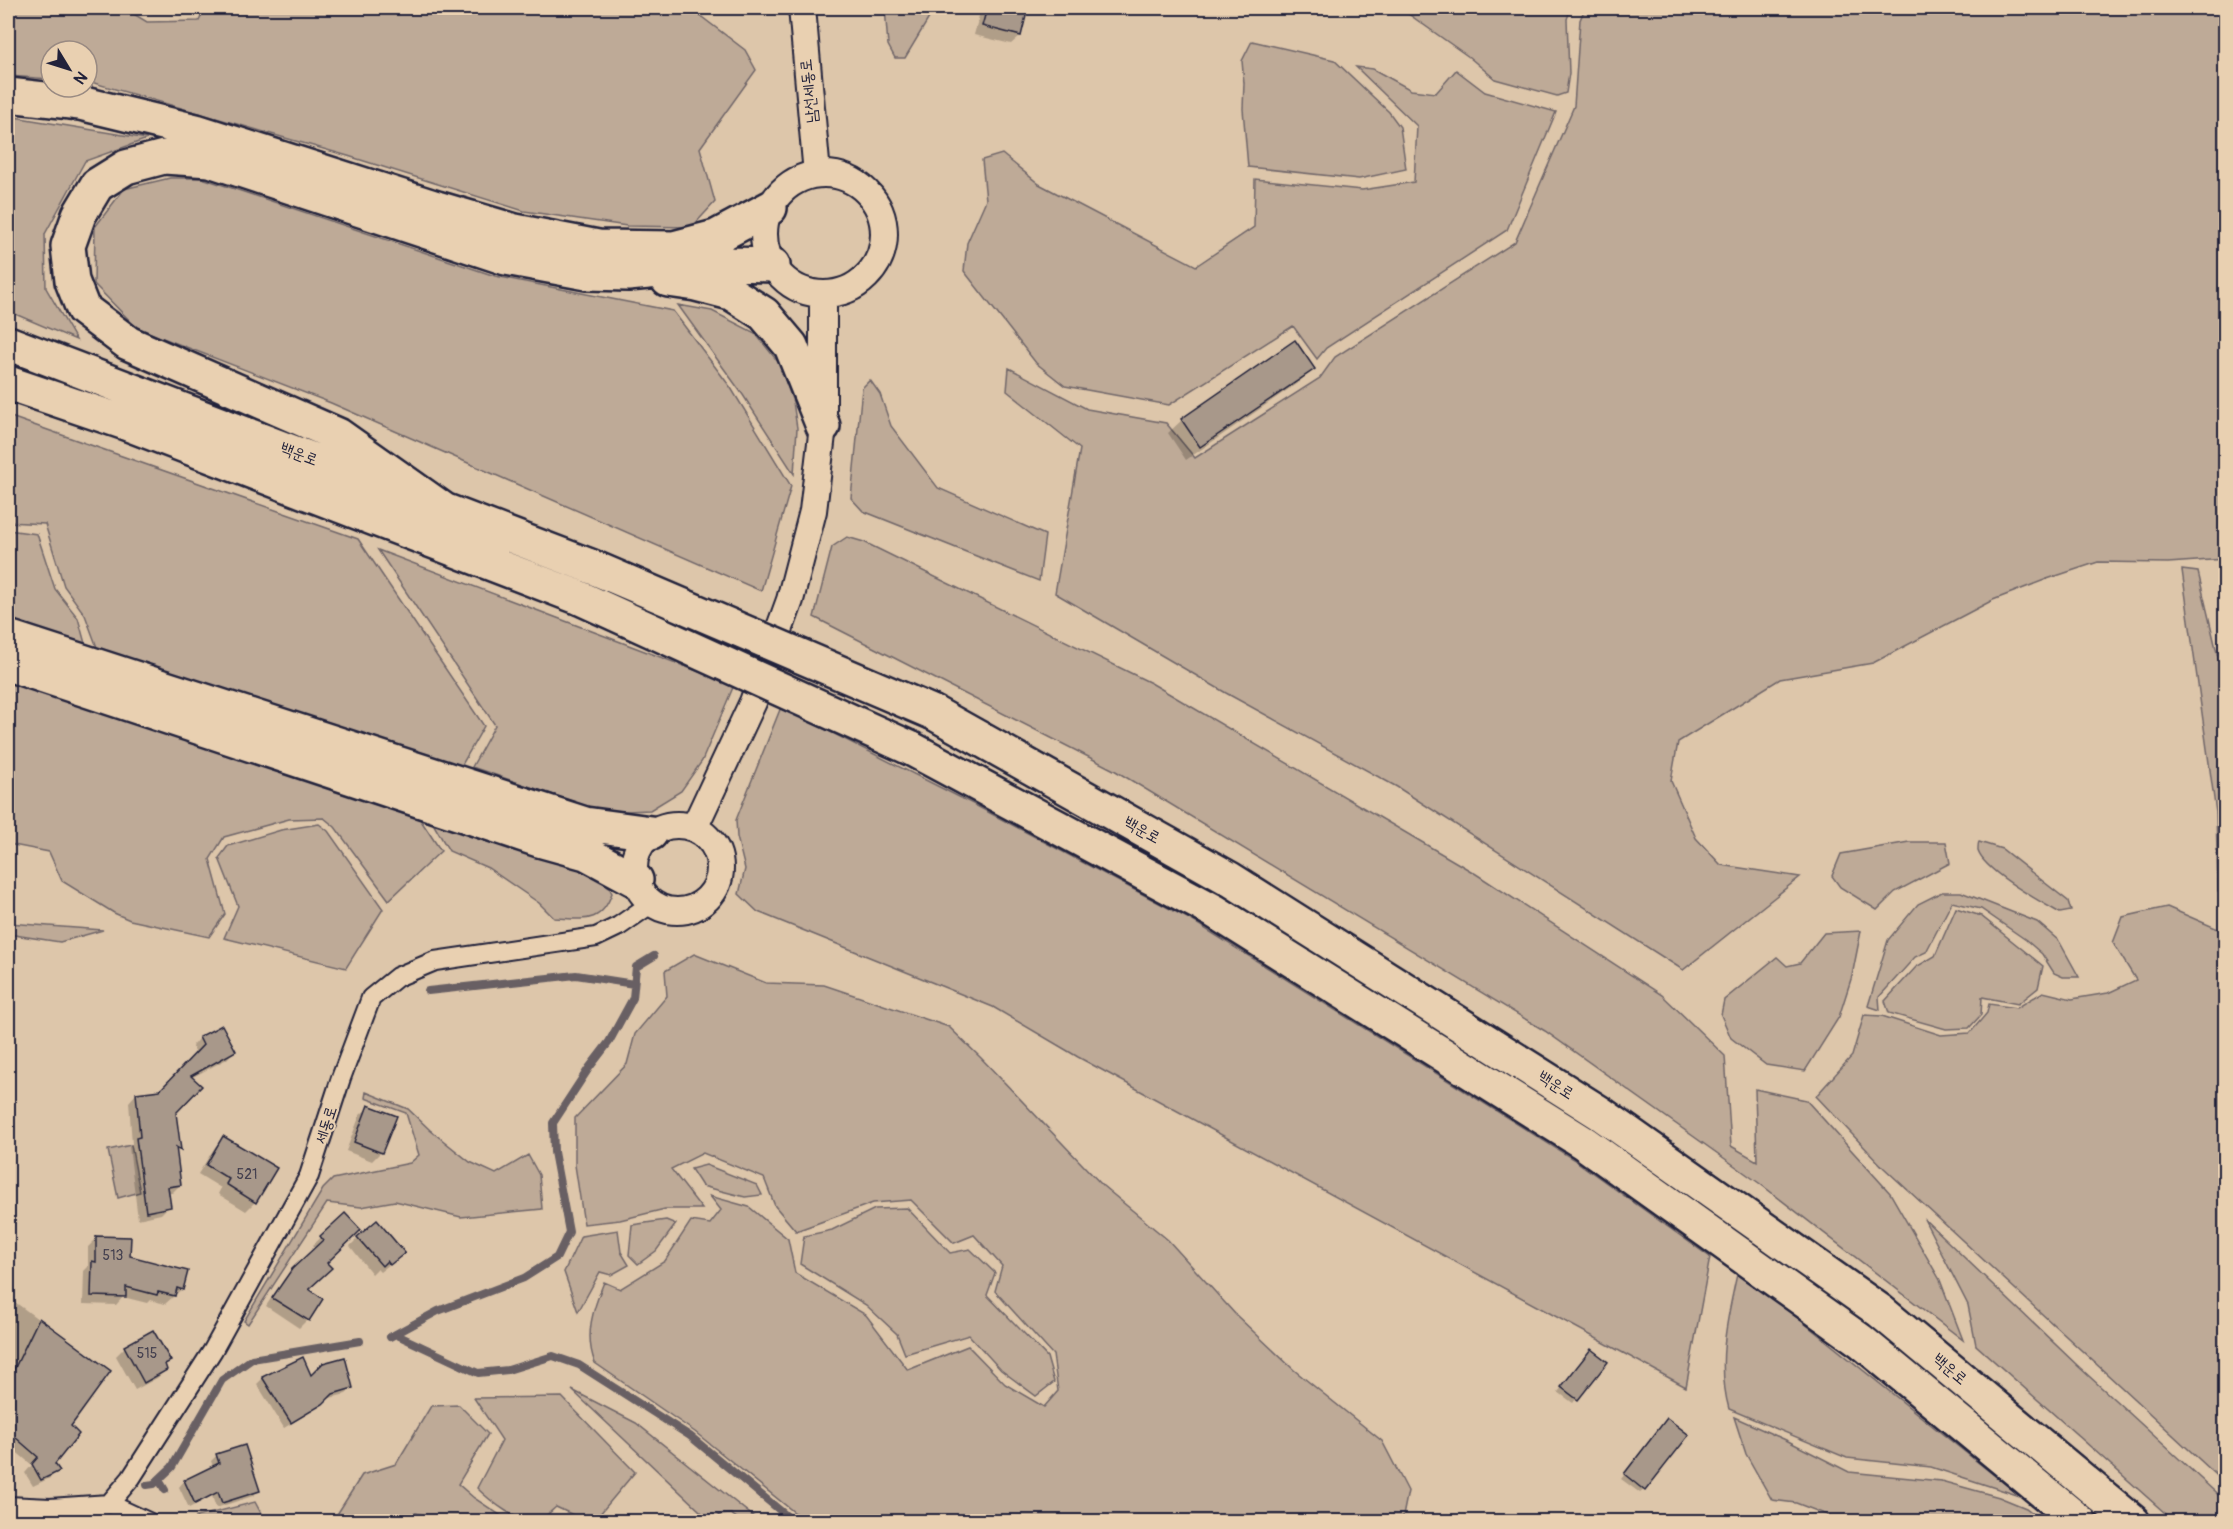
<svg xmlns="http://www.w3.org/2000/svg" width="2233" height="1529" viewBox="0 0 2233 1529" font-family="Pangolin,'Poor Story',sans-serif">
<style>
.green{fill:#beaa97;stroke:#706669;stroke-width:1.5}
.shadow{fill:#0003}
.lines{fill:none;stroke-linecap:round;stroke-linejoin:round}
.stream{stroke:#675f64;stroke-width:8}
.building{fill:#a8988a;stroke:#22223b;stroke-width:1.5}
.street-casing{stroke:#22223b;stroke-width:22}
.secondary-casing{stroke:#22223b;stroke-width:30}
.highway-casing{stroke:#22223b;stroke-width:38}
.street{stroke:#e9d0b1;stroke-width:18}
.secondary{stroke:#e9d0b1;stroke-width:26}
.highway{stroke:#e9d0b1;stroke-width:33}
.highway-bridge-casing{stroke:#22223b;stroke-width:38;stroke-linecap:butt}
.highway-bridge{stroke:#e9d0b1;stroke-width:33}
.labels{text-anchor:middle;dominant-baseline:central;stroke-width:4.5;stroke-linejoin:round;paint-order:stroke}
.number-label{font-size:14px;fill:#44404f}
.street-label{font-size:16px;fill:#22223b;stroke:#e9d0b1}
</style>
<rect width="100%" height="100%" fill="#ddc6aa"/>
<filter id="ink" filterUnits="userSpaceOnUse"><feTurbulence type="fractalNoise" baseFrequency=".0167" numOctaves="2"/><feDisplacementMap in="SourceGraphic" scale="12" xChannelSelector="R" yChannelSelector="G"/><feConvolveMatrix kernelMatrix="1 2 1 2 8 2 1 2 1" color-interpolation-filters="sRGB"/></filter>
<g filter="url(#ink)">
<path class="green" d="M 8,8 L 124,8 L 147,22 L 199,21 L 205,8 L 690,8 L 745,50 L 756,70 L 700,148 L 715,202 L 692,227 L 627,226 L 524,211 L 348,156 L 87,81 L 87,51 L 51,51 L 51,79 L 8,76 Z
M 142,8 L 192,8 L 190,12 L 153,13 Z
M 885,8 L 935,8 L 905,58 L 895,58 L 888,45 Z
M 1400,8 L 1571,8 L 1567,19 L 1569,73 L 1566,93 L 1557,96 L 1495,79 L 1469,57 Z
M 1585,8 L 2225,8 L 2225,559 L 2168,563 L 2098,562 L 2047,579 L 1993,600 L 1873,663 L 1780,679 L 1678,742 L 1671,781 L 1696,838 L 1721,865 L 1800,877 L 1683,970 L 1397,787 L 1226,693 L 1055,593 L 1080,449 L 1007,391 L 1009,368 L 1087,409 L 1166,423 L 1195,458 L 1320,378 L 1335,357 L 1515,242 L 1574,106 L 1580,20 Z
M 1252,41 L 1334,60 L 1389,112 L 1400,127 L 1406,169 L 1359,179 L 1248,167 L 1243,109 L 1244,83 L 1242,61 Z
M 1356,67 L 1373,69 L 1411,90 L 1436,93 L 1456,70 L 1485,92 L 1556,112 L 1507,230 L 1326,348 L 1317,359 L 1293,326 L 1169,405 L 1065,386 L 1036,363 L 964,271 L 967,243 L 986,200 L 982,160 L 1002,154 L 1039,184 L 1196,266 L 1254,227 L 1255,179 L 1362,190 L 1414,182 L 1417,126 Z
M 8,116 L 147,139 L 85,161 L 45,234 L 46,288 L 76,340 L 8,311 Z
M 170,178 L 202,178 L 495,276 L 673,311 L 731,388 L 791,486 L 761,591 L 331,403 L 137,328 L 94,284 L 95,227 L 124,189 Z
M 678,305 L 712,311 L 755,333 L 779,363 L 793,402 L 797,428 L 794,474 L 743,395 Z
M 870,380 L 880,394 L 891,426 L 938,488 L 1045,535 L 1039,581 L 863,511 L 851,498 L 862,388 Z
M 8,416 L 358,539 L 484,726 L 460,768 L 98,650 L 85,615 L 64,586 L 45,524 L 8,522 Z
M 8,530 L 37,534 L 55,589 L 78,618 L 86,647 L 8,622 Z
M 847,537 L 864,542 L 1151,683 L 1476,874 L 1662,995 L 1725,1056 L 1731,1146 L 1757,1161 L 1755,1089 L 1806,1100 L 1890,1193 L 1940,1280 L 1963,1340 L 1759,1183 L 1545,1031 L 1114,770 L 814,617 L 832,547 Z
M 378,550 L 734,685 L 702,761 L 681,791 L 650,810 L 604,812 L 472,767 L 495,725 Z
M 2182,570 L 2198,572 L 2225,687 L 2225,898 L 2218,891 L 2216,813 Z
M 8,677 L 416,813 L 441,851 L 389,900 L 335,827 L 324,818 L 289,819 L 224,837 L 210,859 L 225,914 L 209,937 L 130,920 L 114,913 L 62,881 L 49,852 L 8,844 Z
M 781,707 L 973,804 L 1193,921 L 1573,1159 L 1710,1257 L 1686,1387 L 1078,1057 L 993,1007 L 758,912 L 739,894 L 745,869 L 737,837 L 736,820 Z
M 431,820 L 602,875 L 612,893 C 601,925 583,919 554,918 L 539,903 L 488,868 L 449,851 Z
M 319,824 L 328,831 L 383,909 L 346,968 L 224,938 L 238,906 L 219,858 L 228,846 L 281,830 Z
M 1909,842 L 1946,842 L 1950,863 L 1895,892 L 1877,910 L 1840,887 L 1832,876 L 1841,854 Z
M 1979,842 L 2002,849 L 2068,901 L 2071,911 L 2060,913 C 2041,902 1984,871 1978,851 C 1978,850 1978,843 1979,842 Z
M 1942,892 L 1961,892 L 2037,922 L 2059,941 L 2079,977 L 2063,977 L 2054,973 L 2042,954 L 2026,940 L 1981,909 L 1952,902 L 1926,952 L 1915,957 L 1879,997 L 1880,1010 L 1868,1006 L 1888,940 L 1918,904 Z
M 2167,907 L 2225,932 L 2225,1483 L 1884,1168 L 1816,1096 L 1852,1056 L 1864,1015 L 1882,1016 L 1941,1035 L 1970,1033 L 1987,1013 L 1989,1004 L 2017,1008 L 2043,992 L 2072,999 L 2108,993 L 2136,980 L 2113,943 L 2123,917 Z
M 1956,908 L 1981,916 L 2043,966 L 2038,988 L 2018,1004 L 1982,997 L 1981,1015 L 1969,1028 L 1946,1029 L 1889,1013 L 1885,1001 L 1916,967 L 1935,956 Z
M 8,923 L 103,930 L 60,942 L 8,934 Z
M 1861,931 L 1852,976 L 1839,1017 L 1805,1071 L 1766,1065 L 1731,1038 L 1721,1015 L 1724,1000 L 1777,957 L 1787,966 L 1800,963 L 1824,933 Z
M 694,954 L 766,983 L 824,985 L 949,1027 L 981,1058 L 1103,1186 L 1168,1240 L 1236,1315 L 1294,1370 L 1382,1441 L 1408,1491 L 1402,1521 L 805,1521 L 695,1432 L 595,1363 C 584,1335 593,1309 604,1282 L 620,1289 L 665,1261 L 691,1221 L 710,1224 L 721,1210 L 710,1196 L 749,1207 L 788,1239 L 795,1273 L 866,1315 L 908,1370 L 968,1346 L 1005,1384 L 1044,1407 L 1058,1391 L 1053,1355 L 995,1291 L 1002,1266 L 974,1235 L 954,1243 L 911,1200 L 873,1203 L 796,1231 L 775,1206 L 764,1178 L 703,1153 L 671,1169 L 702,1209 L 665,1209 L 620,1220 L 584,1224 L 575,1165 L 575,1118 L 627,1064 L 635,1034 L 667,996 L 665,971 Z
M 366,1092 L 408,1109 L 430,1130 L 470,1162 L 496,1174 L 528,1155 L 539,1175 L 542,1209 L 461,1217 L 395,1201 L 361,1207 L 327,1203 L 248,1324 L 244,1321 L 323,1189 L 333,1179 L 410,1163 L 419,1155 L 406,1113 L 365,1098 Z
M 131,1145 L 140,1192 L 118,1198 L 108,1150 Z
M 706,1165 L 757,1185 L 762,1195 L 745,1197 L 702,1186 L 691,1169 Z
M 907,1208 L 950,1253 L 970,1249 L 995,1273 L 987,1295 L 1047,1357 L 1054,1382 L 1036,1396 L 1001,1370 L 969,1335 L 905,1354 L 897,1334 L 866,1305 L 800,1264 L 804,1236 L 832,1230 L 875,1209 Z
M 1924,1219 L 2078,1366 L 2225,1501 L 2225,1521 L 2174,1521 L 1976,1345 L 1968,1305 Z
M 666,1220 L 676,1224 L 656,1251 L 638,1264 L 629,1255 L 632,1225 Z
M 618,1230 L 621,1252 L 629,1265 L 611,1275 L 600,1272 L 578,1312 L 564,1272 L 581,1236 Z
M 1738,1270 L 2020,1496 L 1931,1467 L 1847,1458 L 1729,1409 C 1716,1363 1728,1315 1738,1270 Z
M 572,1390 L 636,1423 L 759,1521 L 741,1521 L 731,1514 L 718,1515 L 722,1521 L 703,1521 L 701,1512 Z
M 562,1397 L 635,1472 L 594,1521 L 586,1521 L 556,1507 C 551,1511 544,1519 537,1521 C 522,1527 487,1498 477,1488 L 502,1440 L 474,1398 Z
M 459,1405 L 488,1434 L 458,1484 L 474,1498 L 509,1521 L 448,1521 L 416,1513 L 400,1521 L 315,1521 L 336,1516 L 362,1475 L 396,1464 L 431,1406 Z
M 1734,1417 L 1788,1441 L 1849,1472 L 1941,1481 L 1999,1497 L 2026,1508 L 2043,1521 L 1843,1521 L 1796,1503 L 1772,1500 L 1746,1454 Z
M 255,1502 L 263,1517 L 263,1521 L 197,1521 L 196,1517 Z"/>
<path class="shadow" d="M 981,8 L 1027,8 L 1020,36 L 1011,44 L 974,35 Z
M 1313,369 L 1299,382 L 1186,460 L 1168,433 L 1182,420 Z
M 221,1027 L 234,1051 L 227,1059 L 191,1078 L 175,1113 L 179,1149 L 176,1153 L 180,1185 L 172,1193 L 167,1193 L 169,1206 L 161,1214 L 138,1219 L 129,1147 L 132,1144 L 129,1102 L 136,1094 L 161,1092 L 196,1054 L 192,1046 L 199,1038 Z
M 369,1107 L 381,1152 L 372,1161 L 346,1151 L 360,1115 Z
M 224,1138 L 255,1202 L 246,1211 L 218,1194 L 221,1188 L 198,1174 L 215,1147 Z
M 345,1215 L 307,1290 L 321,1299 L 307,1320 L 299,1328 L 266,1306 L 284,1279 L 316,1249 L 313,1245 Z
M 97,1238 L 182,1289 L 165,1304 L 150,1300 L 147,1303 L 123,1297 L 116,1305 L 83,1304 L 84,1271 L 88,1267 L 88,1247 Z
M 358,1238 L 394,1261 L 380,1272 L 377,1269 L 372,1274 L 350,1246 Z
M 8,1297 L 109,1371 L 69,1427 L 53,1464 L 58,1471 L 50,1478 L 33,1486 L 25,1473 L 32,1465 L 8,1445 Z
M 125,1347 L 169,1361 L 164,1366 L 166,1370 L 157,1378 L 135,1390 L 116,1356 Z
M 1587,1355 L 1606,1363 L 1573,1403 L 1558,1392 Z
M 310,1377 L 352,1388 L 346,1394 L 326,1399 L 315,1409 L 284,1428 L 257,1384 L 263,1378 Z
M 1663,1424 L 1644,1490 L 1640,1493 L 1621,1479 Z
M 217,1455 L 258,1491 L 253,1496 L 216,1508 L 212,1496 L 189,1508 L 179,1487 L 184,1481 L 213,1467 L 211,1461 Z"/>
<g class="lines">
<path class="stream" d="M 428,991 L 576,975 L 634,984
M 397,1335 L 478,1373 L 508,1370 L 553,1356 L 579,1365 L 690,1436 L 794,1522
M 390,1337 L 438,1311 L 524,1278 L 557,1257 L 569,1232 L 554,1152 L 553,1123 L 589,1068 L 609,1042 L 633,998 L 636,967 L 654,956
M 159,1480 L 165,1490
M 147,1485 L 154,1484 L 172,1467 L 222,1380 L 252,1359 L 360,1341"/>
</g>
<path class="building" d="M 987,8 L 1028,8 L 1021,36 L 982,26 Z
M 1295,340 L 1315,369 L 1200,447 L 1181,419 Z
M 222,1025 L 236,1051 L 191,1076 L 202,1086 L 176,1113 L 181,1150 L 176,1147 L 181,1185 L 168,1187 L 171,1207 L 146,1212 L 136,1138 L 140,1137 L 136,1093 L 160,1090 L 203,1045 L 199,1037 Z
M 368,1105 L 397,1116 L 382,1153 L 354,1142 Z
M 223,1136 L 277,1168 L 256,1203 L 226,1184 L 229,1179 L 206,1165 Z
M 345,1213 L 361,1230 L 327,1263 L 332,1268 L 309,1289 L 323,1299 L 309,1321 L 272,1298 L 292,1269 L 323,1240 L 320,1236 Z
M 377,1220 L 405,1253 L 390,1265 L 387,1261 L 382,1266 L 357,1237 Z
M 96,1236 L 131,1237 L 130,1256 L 188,1271 L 183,1290 L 177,1288 L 175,1296 L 158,1292 L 157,1295 L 126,1287 L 126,1297 L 91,1296 L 92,1261 L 96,1262 Z
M 39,1318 L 111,1371 L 71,1426 L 79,1434 L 55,1464 L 60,1471 L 41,1480 L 32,1464 L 38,1457 L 8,1431 L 8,1382 Z
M 153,1330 L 171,1361 L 165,1364 L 167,1370 L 144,1383 L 124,1346 Z
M 1591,1349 L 1608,1362 L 1578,1400 L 1561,1387 Z
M 303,1357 L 311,1375 L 323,1363 L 345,1357 L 353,1388 L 333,1394 L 323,1404 L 291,1423 L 262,1377 Z
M 1667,1418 L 1689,1435 L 1645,1491 L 1624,1474 Z
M 245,1445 L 260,1491 L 222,1503 L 218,1492 L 195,1504 L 184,1480 L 219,1463 L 216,1454 Z"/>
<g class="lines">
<g class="street-casing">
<path id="street" d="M 8,1506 L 50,1508 L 109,1504 L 148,1522
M 61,1522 L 109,1504 L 131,1478 L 213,1350 L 309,1176 L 341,1078 L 371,998 L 397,977 L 435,961 L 596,937 L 619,926 L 652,903"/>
</g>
<g class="secondary-casing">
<path id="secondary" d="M 802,8 L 817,174
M764 234a60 60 0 1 1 120 0a60 60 0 1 1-120 0Z
M634 868a43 43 0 1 1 86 0a43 43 0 1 1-86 0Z
M 694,828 L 753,702 L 790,600 L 813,511 L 823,426 L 823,294"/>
</g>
<g class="highway-casing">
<path id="highway" d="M 8,95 L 80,103 L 196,131 L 437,208 L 515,231 L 598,247 L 674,248 L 716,237 L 770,208
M 668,280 L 696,284 L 731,293 L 764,314 L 791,346 L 823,426
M 8,343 L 590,566
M 8,383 L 123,422 L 578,597
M 444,510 L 338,435 L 128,343 L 83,309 L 72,281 L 68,246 L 79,215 L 97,185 L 126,167 L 164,157 L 210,160 L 506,258 L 587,273 L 628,274 L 730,264 L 773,265
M 8,637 L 585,824 L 651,833
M 8,664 L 539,840 L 586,853 L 636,880
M 934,713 L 1230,879 L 1600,1113 L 1880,1311 L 2133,1522
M 910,748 L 1214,911 L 1584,1143 L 1861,1341 L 2080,1522"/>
</g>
<use href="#street" class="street"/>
<use href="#secondary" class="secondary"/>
<use href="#highway" class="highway"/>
<g class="highway-bridge-casing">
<path id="highway-bridge" d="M 590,566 L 934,713
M 578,597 L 910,748"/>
</g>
<use href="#highway-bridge" class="highway-bridge"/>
</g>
</g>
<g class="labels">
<g class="number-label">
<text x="247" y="1174">521</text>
<text x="113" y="1255">513</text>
<text x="147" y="1353">515</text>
</g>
<g class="street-label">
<text transform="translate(809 91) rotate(-96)">남선세동로</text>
<text transform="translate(299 454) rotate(21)">백운로</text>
<text transform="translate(1142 830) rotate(29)">백운로</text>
<text transform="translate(1556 1085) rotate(32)">백운로</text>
<text transform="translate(326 1125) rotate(-72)">세동로</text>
<text transform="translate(1950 1369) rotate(40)">백운로</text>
</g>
</g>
<rect width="2233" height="1529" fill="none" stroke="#e9d0b1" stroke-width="30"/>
<rect x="15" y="15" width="2203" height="1499" fill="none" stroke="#22223b" stroke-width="2" filter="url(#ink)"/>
<g transform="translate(69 69) rotate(128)"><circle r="28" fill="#e9d0b1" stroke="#998a82" stroke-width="1.5"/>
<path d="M0-4.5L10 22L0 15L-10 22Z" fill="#22223b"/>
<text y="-9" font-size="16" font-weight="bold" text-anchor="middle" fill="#22223b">N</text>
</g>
</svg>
